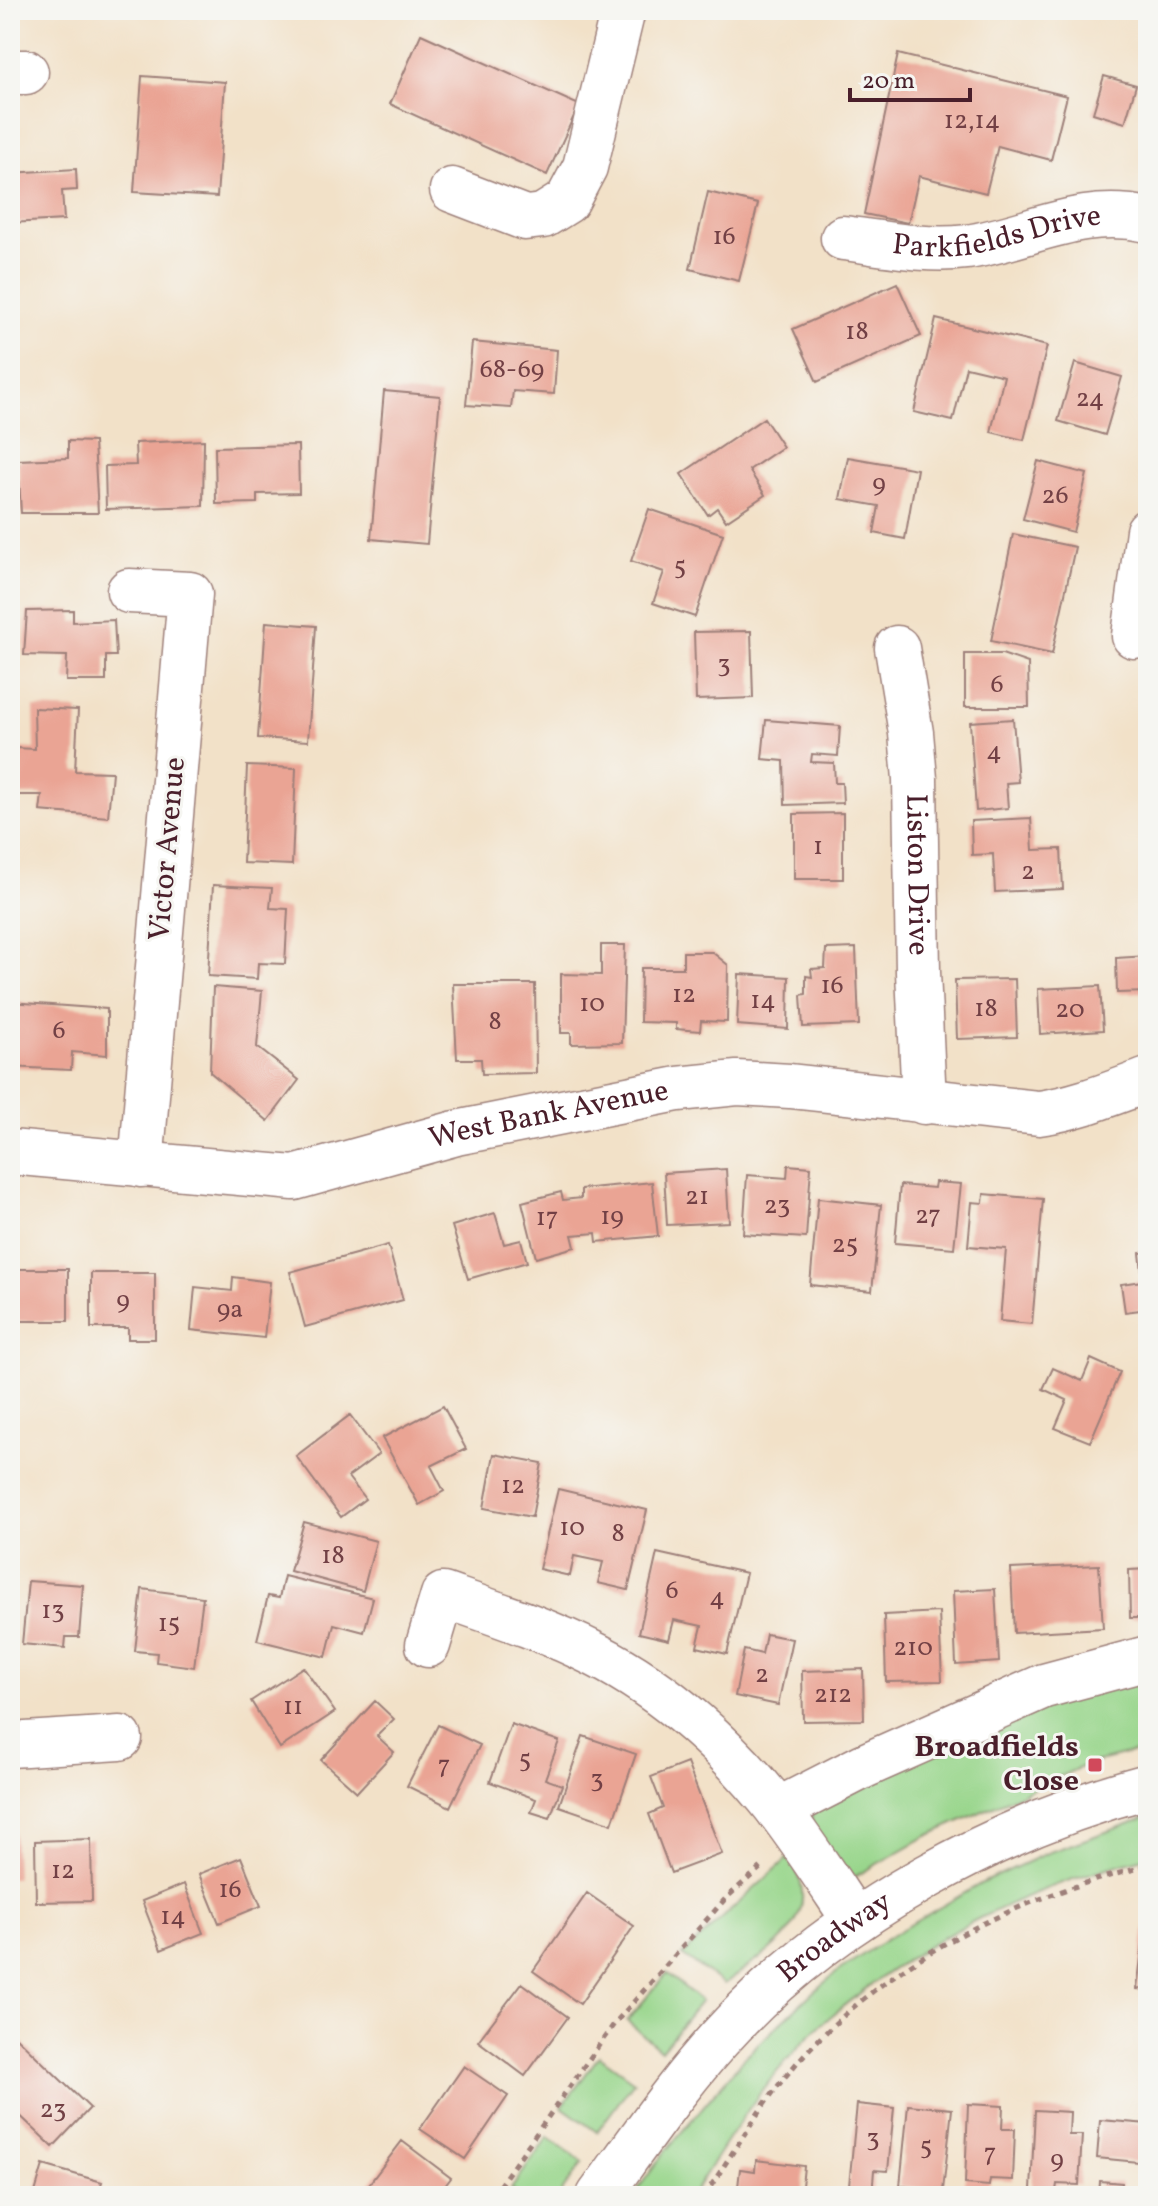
<svg xmlns="http://www.w3.org/2000/svg" width="1158" height="2206" viewBox="0 0 1158 2206" font-family="Vollkorn,serif">
<style>
.green{fill:#97d58a;stroke:#707a5a;stroke-width:2}
.building{fill:#eaa494}
.lines{fill:none;stroke-linecap:round;stroke-linejoin:round}
.minor-casing{stroke:#9e807a;stroke-width:47}
.path{stroke:#9e807a;stroke-width:5;stroke-dasharray:6 6;stroke-linecap:butt}
.minor{stroke:#fff;stroke-width:44}
.poi-dot{fill:#d1495b;stroke:#f6f6f2;stroke-width:3}
.labels{text-anchor:middle;dominant-baseline:central;stroke-width:6;stroke-linejoin:round;paint-order:stroke}
.number-label{font-size:26px;fill:#724045}
.street-label{font-size:30px;fill:#4a1f2b;stroke:#f6f6f2}
.poi-label{font-size:30px;font-weight:bold;fill:#4a1f2b;stroke:#f6f6f2;text-anchor:end}
</style>
<rect width="100%" height="100%" fill="#f6f6f2"/>
<filter id="ink" filterUnits="userSpaceOnUse"><feTurbulence type="fractalNoise" baseFrequency=".0125" numOctaves="2"/><feDisplacementMap in="SourceGraphic" scale="16" xChannelSelector="R" yChannelSelector="G"/><feConvolveMatrix kernelMatrix="1 2 1 2 8 2 1 2 1" color-interpolation-filters="sRGB"/></filter>
<filter id="wash" filterUnits="userSpaceOnUse"><feTurbulence type="fractalNoise" baseFrequency=".006" numOctaves="4" result="noise"/><feDisplacementMap in="SourceGraphic" scale="32" xChannelSelector="R" yChannelSelector="G"/><feGaussianBlur stdDeviation="1.8" result="paint"/><feColorMatrix in="noise" values="0 0 0 0 0 0 0 0 0 0 0 0 0 0 0 0 0 1.4 0 .05"/><feComposite in="paint" operator="in"/></filter>
<g filter="url(#wash)">
<rect width="100%" height="100%" fill="#f2e1c8"/>
<path class="green" d="M 1148,1677 L 1148,1749 L 1090,1763 L 925,1837 L 854,1877 L 811,1829 L 812,1812 L 989,1723 Z
M 1148,1817 L 1148,1857 C 1027,1887 925,1937 830,2017 C 775,2063 729,2136 692,2196 L 633,2196 L 667,2149 L 747,2055 L 814,1991 L 841,1969 L 899,1931 L 984,1882 L 1047,1853 Z
M 789,1857 C 830,1920 768,1951 724,1984 L 682,1955 Z
M 667,1973 L 701,2001 L 661,2050 L 627,2021 Z
M 599,2056 L 634,2081 L 597,2132 L 562,2107 Z
M 548,2137 L 583,2162 L 559,2196 L 521,2196 L 511,2189 Z"/>
<g id="blocks">
<path class="building" d="M 421,34 L 579,105 L 547,175 L 390,104 Z
M 898,54 L 1067,96 L 1051,160 L 998,146 L 986,193 L 919,176 L 908,223 L 864,214 Z
M 142,76 L 225,82 L 217,197 L 134,192 Z
M 1104,76 L 1136,85 L 1125,123 L 1093,113 Z
M 76,169 L 77,190 L 62,191 L 64,220 L 10,223 L 10,173 Z
M 708,192 L 758,204 L 739,281 L 690,269 Z
M 897,283 L 921,336 L 817,382 L 793,329 Z
M 936,319 L 1047,346 L 1024,440 L 991,432 L 1004,376 L 966,367 L 953,421 L 914,412 Z
M 472,342 L 557,350 L 554,394 L 513,391 L 511,408 L 466,405 Z
M 1075,363 L 1122,377 L 1105,435 L 1058,421 Z
M 384,391 L 440,396 L 427,544 L 371,539 Z
M 764,418 L 783,447 L 749,470 L 765,495 L 726,521 L 717,508 L 708,515 L 681,474 Z
M 204,440 L 203,506 L 106,509 L 105,466 L 136,465 L 135,443 Z
M 68,441 L 94,442 L 98,513 L 21,513 L 18,460 L 68,458 Z
M 298,445 L 299,493 L 257,494 L 257,503 L 216,504 L 215,447 Z
M 848,457 L 917,469 L 905,539 L 874,533 L 879,506 L 840,499 Z
M 1038,461 L 1087,474 L 1073,532 L 1023,519 Z
M 649,509 L 723,534 L 695,617 L 653,603 L 664,572 L 631,561 Z
M 1013,534 L 1075,547 L 1052,654 L 991,641 Z
M 73,610 L 73,622 L 114,620 L 116,656 L 106,656 L 106,681 L 66,681 L 67,656 L 24,655 L 27,611 Z
M 266,622 L 316,626 L 308,741 L 258,738 Z
M 751,631 L 753,698 L 696,700 L 694,632 Z
M 965,654 L 1002,654 L 1028,663 L 1029,707 L 965,707 Z
M 34,708 L 78,710 L 75,771 L 112,772 L 108,817 L 40,811 L 42,795 L 13,795 L 15,748 L 35,749 Z
M 1013,719 L 1018,782 L 1006,783 L 1008,808 L 976,811 L 970,722 Z
M 766,720 L 840,726 L 838,756 L 812,754 L 811,762 L 834,763 L 835,783 L 842,783 L 843,803 L 785,805 L 784,761 L 762,759 Z
M 247,766 L 296,768 L 292,865 L 243,863 Z
M 843,813 L 843,879 L 794,879 L 794,814 Z
M 1031,818 L 1033,850 L 1061,849 L 1063,889 L 995,892 L 993,854 L 972,855 L 971,821 Z
M 213,885 L 272,888 L 270,908 L 288,909 L 285,964 L 258,963 L 257,979 L 208,976 Z
M 601,945 L 625,945 L 622,1043 L 571,1044 L 571,1033 L 561,1033 L 561,974 L 601,975 Z
M 856,948 L 859,1025 L 803,1027 L 801,995 L 806,994 L 806,976 L 812,977 L 811,969 L 825,968 L 826,949 Z
M 683,952 L 712,952 L 728,965 L 727,1022 L 701,1021 L 700,1031 L 676,1029 L 676,1023 L 640,1022 L 641,968 L 683,968 Z
M 1148,956 L 1148,992 L 1117,993 L 1116,958 Z
M 739,974 L 789,977 L 788,1029 L 737,1025 Z
M 1015,979 L 1017,1037 L 957,1039 L 955,980 Z
M 453,984 L 535,984 L 536,1073 L 482,1074 L 481,1059 L 457,1059 Z
M 1100,986 L 1103,1030 L 1040,1034 L 1038,989 Z
M 213,987 L 262,991 L 257,1047 L 299,1080 L 268,1121 L 210,1072 Z
M 10,1002 L 107,1009 L 107,1055 L 72,1052 L 71,1070 L 10,1067 Z
M 788,1165 L 811,1167 L 806,1238 L 743,1234 L 747,1175 L 787,1178 Z
M 726,1169 L 729,1222 L 667,1225 L 664,1173 Z
M 652,1182 L 658,1236 L 597,1242 L 596,1233 L 572,1235 L 575,1247 L 536,1258 L 522,1202 L 561,1192 L 563,1200 L 581,1198 L 581,1189 Z
M 935,1182 L 961,1184 L 954,1248 L 895,1243 L 900,1185 L 934,1188 Z
M 984,1194 L 1043,1199 L 1032,1324 L 1000,1321 L 1006,1249 L 968,1246 L 972,1202 L 983,1203 Z
M 818,1198 L 881,1205 L 872,1291 L 810,1285 Z
M 495,1213 L 504,1244 L 521,1240 L 527,1262 L 468,1279 L 452,1226 Z
M 388,1245 L 403,1300 L 305,1327 L 290,1272 Z
M 1148,1252 L 1148,1309 L 1125,1312 L 1121,1284 L 1143,1281 L 1140,1253 Z
M 10,1269 L 68,1269 L 68,1321 L 10,1321 Z
M 91,1273 L 155,1273 L 155,1339 L 128,1339 L 128,1328 L 91,1328 Z
M 233,1277 L 270,1282 L 264,1338 L 191,1330 L 195,1287 L 232,1291 Z
M 1091,1359 L 1120,1372 L 1090,1442 L 1055,1428 L 1067,1400 L 1043,1389 L 1053,1368 L 1082,1381 Z
M 443,1406 L 466,1449 L 431,1466 L 444,1491 L 419,1505 L 382,1438 Z
M 350,1415 L 379,1454 L 348,1477 L 365,1499 L 341,1517 L 296,1456 Z
M 494,1454 L 542,1463 L 532,1517 L 484,1508 Z
M 558,1489 L 647,1510 L 628,1590 L 598,1583 L 603,1562 L 574,1556 L 570,1576 L 539,1569 Z
M 304,1522 L 376,1541 L 363,1591 L 290,1571 Z
M 657,1553 L 746,1573 L 727,1654 L 697,1647 L 702,1626 L 674,1620 L 669,1640 L 639,1633 Z
M 1099,1565 L 1103,1628 L 1014,1633 L 1011,1569 Z
M 1148,1569 L 1148,1618 L 1130,1618 L 1129,1570 Z
M 284,1576 L 373,1598 L 364,1632 L 334,1624 L 326,1657 L 257,1640 L 268,1596 L 279,1598 Z
M 28,1581 L 83,1585 L 79,1637 L 66,1637 L 65,1648 L 22,1644 Z
M 142,1589 L 203,1597 L 194,1667 L 156,1662 L 157,1653 L 135,1651 Z
M 995,1589 L 999,1662 L 956,1665 L 953,1591 Z
M 939,1612 L 942,1681 L 886,1682 L 884,1615 Z
M 766,1634 L 792,1639 L 778,1705 L 735,1696 L 744,1650 L 762,1654 Z
M 303,1667 L 335,1712 L 280,1748 L 251,1701 Z
M 863,1669 L 864,1720 L 803,1721 L 802,1671 Z
M 375,1701 L 394,1719 L 377,1736 L 394,1752 L 357,1792 L 321,1760 Z
M 511,1724 L 559,1741 L 545,1779 L 562,1785 L 550,1818 L 531,1812 L 536,1799 L 490,1782 Z
M 438,1725 L 480,1745 L 450,1807 L 407,1786 Z
M 583,1736 L 636,1754 L 612,1824 L 559,1806 Z
M 687,1763 L 722,1854 L 671,1873 L 649,1814 L 663,1808 L 651,1777 Z
M 10,1817 L 14,1817 L 16,1878 L 10,1878 Z
M 91,1839 L 92,1901 L 36,1902 L 35,1841 Z
M 241,1857 L 261,1906 L 219,1923 L 199,1874 Z
M 184,1884 L 203,1933 L 161,1950 L 142,1901 Z
M 587,1893 L 634,1926 L 580,2004 L 533,1971 Z
M 1146,1919 L 1148,1919 L 1148,1990 L 1137,1989 Z
M 522,1983 L 568,2017 L 525,2076 L 478,2041 Z
M 13,2034 L 90,2108 L 53,2147 L 10,2106 L 10,2037 Z
M 464,2066 L 508,2096 L 465,2159 L 420,2129 Z
M 857,2104 L 894,2108 L 888,2171 L 874,2170 L 872,2196 L 848,2196 Z
M 968,2104 L 1003,2106 L 1002,2129 L 1015,2129 L 1013,2180 L 990,2179 L 989,2186 L 965,2184 Z
M 908,2105 L 952,2109 L 943,2190 L 900,2186 Z
M 1035,2110 L 1070,2112 L 1069,2135 L 1082,2135 L 1079,2185 L 1057,2184 L 1056,2191 L 1031,2190 Z
M 1100,2120 L 1148,2124 L 1148,2163 L 1097,2158 Z
M 402,2141 L 451,2178 L 437,2196 L 360,2196 Z
M 756,2160 L 804,2166 L 801,2196 L 737,2196 L 740,2169 L 755,2171 Z
M 43,2165 L 102,2182 L 97,2196 L 34,2196 Z
M 1100,2181 L 1122,2183 L 1121,2196 L 1099,2196 Z"/>
</g>
</g>
<g filter="url(#ink)">
<use href="#blocks" fill-opacity="0" stroke="#9e807a" stroke-width="2"/>
<g class="lines">
<g class="minor-casing">
<g id="minor">
<path d="M 10,72 L 26,72"/>
<path d="M 452,190 L 525,218 L 543,216 L 567,201 L 585,167 L 623,10"/>
<path id="s1" d="M 843,238 C 883,243 926,252 967,247 C 1031,237 1079,205 1148,220"/>
<path d="M 129,591 L 190,594 L 141,1165"/>
<path d="M 1134,636 L 1148,531"/>
<path id="s2" d="M 897,648 L 911,733 L 915,779 L 918,972 L 924,1102"/>
<path id="s3" d="M 10,1152 L 294,1178 L 456,1133 L 678,1089 L 737,1083 L 790,1086 L 1039,1113 C 1077,1108 1112,1093 1148,1080"/>
<path d="M 428,1645 L 443,1595 C 495,1613 547,1630 596,1655 C 667,1691 730,1749 779,1811 C 806,1846 830,1884 855,1921"/>
<path d="M 10,1745 L 120,1738"/>
<path d="M 778,1810 L 864,1766 L 1044,1686 L 1148,1658"/>
<path id="s4" d="M 599,2196 C 641,2138 683,2076 733,2024 C 838,1913 1001,1825 1148,1786"/>
</g>
</g>
<path class="path" d="M 492,2196 L 614,2024 L 726,1898 L 765,1864
M 704,2196 C 733,2154 757,2110 790,2071 C 881,1962 1012,1898 1148,1866"/>
<use href="#minor" class="minor"/>
</g>
</g>
<rect class="poi-dot" x="1087" y="1757" width="16" height="16" rx="4"/>
<g class="labels">
<g class="number-label">
<text x="972" y="121">12,14</text>
<text x="724" y="237">16</text>
<text x="857" y="332">18</text>
<text x="512" y="370">68-69</text>
<text x="1090" y="399">24</text>
<text x="879" y="484">9</text>
<text x="1055" y="496">26</text>
<text x="680" y="567">5</text>
<text x="724" y="665">3</text>
<text x="997" y="685">6</text>
<text x="994" y="752">4</text>
<text x="818" y="847">1</text>
<text x="1028" y="872">2</text>
<text x="832" y="986">16</text>
<text x="684" y="995">12</text>
<text x="763" y="1001">14</text>
<text x="592" y="1004">10</text>
<text x="986" y="1009">18</text>
<text x="1070" y="1010">20</text>
<text x="495" y="1022">8</text>
<text x="59" y="1031">6</text>
<text x="697" y="1197">21</text>
<text x="777" y="1206">23</text>
<text x="928" y="1216">27</text>
<text x="612" y="1217">19</text>
<text x="547" y="1218">17</text>
<text x="845" y="1245">25</text>
<text x="123" y="1301">9</text>
<text x="230" y="1310">9a</text>
<text x="513" y="1486">12</text>
<text x="572" y="1528">10</text>
<text x="618" y="1534">8</text>
<text x="333" y="1556">18</text>
<text x="672" y="1591">6</text>
<text x="717" y="1598">4</text>
<text x="53" y="1611">13</text>
<text x="169" y="1624">15</text>
<text x="913" y="1648">210</text>
<text x="762" y="1675">2</text>
<text x="833" y="1695">212</text>
<text x="293" y="1707">11</text>
<text x="525" y="1760">5</text>
<text x="444" y="1766">7</text>
<text x="597" y="1780">3</text>
<text x="63" y="1871">12</text>
<text x="230" y="1890">16</text>
<text x="173" y="1917">14</text>
<text x="53" y="2110">23</text>
<text x="873" y="2139">3</text>
<text x="926" y="2147">5</text>
<text x="990" y="2154">7</text>
<text x="1057" y="2160">9</text>
</g>
<g class="street-label">
<text stroke="none"><textPath href="#s1" startOffset="156">Parkfields Drive</textPath></text>
<text transform="translate(168 849) rotate(-85)">Victor Avenue</text>
<text stroke="none"><textPath href="#s2" startOffset="228">Liston Drive</textPath></text>
<text stroke="none"><textPath href="#s3" startOffset="548">West Bank Avenue</textPath></text>
<text stroke="none"><textPath href="#s4" startOffset="352">Broadway</textPath></text>
</g>
<g class="poi-label">
<text x="1079" y="1748">Broadfields<tspan x="1079" dy="34">Close</tspan></text>
</g>
</g>
<rect width="1158" height="2206" fill="none" stroke="#f6f6f2" stroke-width="40"/>
<path d="M850 88v12h120v-12" fill="none" stroke="#4a1f2b" stroke-width="4"/>
<text x="862" y="88" font-size="24" fill="#4a1f2b" stroke="#f6f6f2" stroke-width="6" paint-order="stroke">20 m</text>
</svg>
